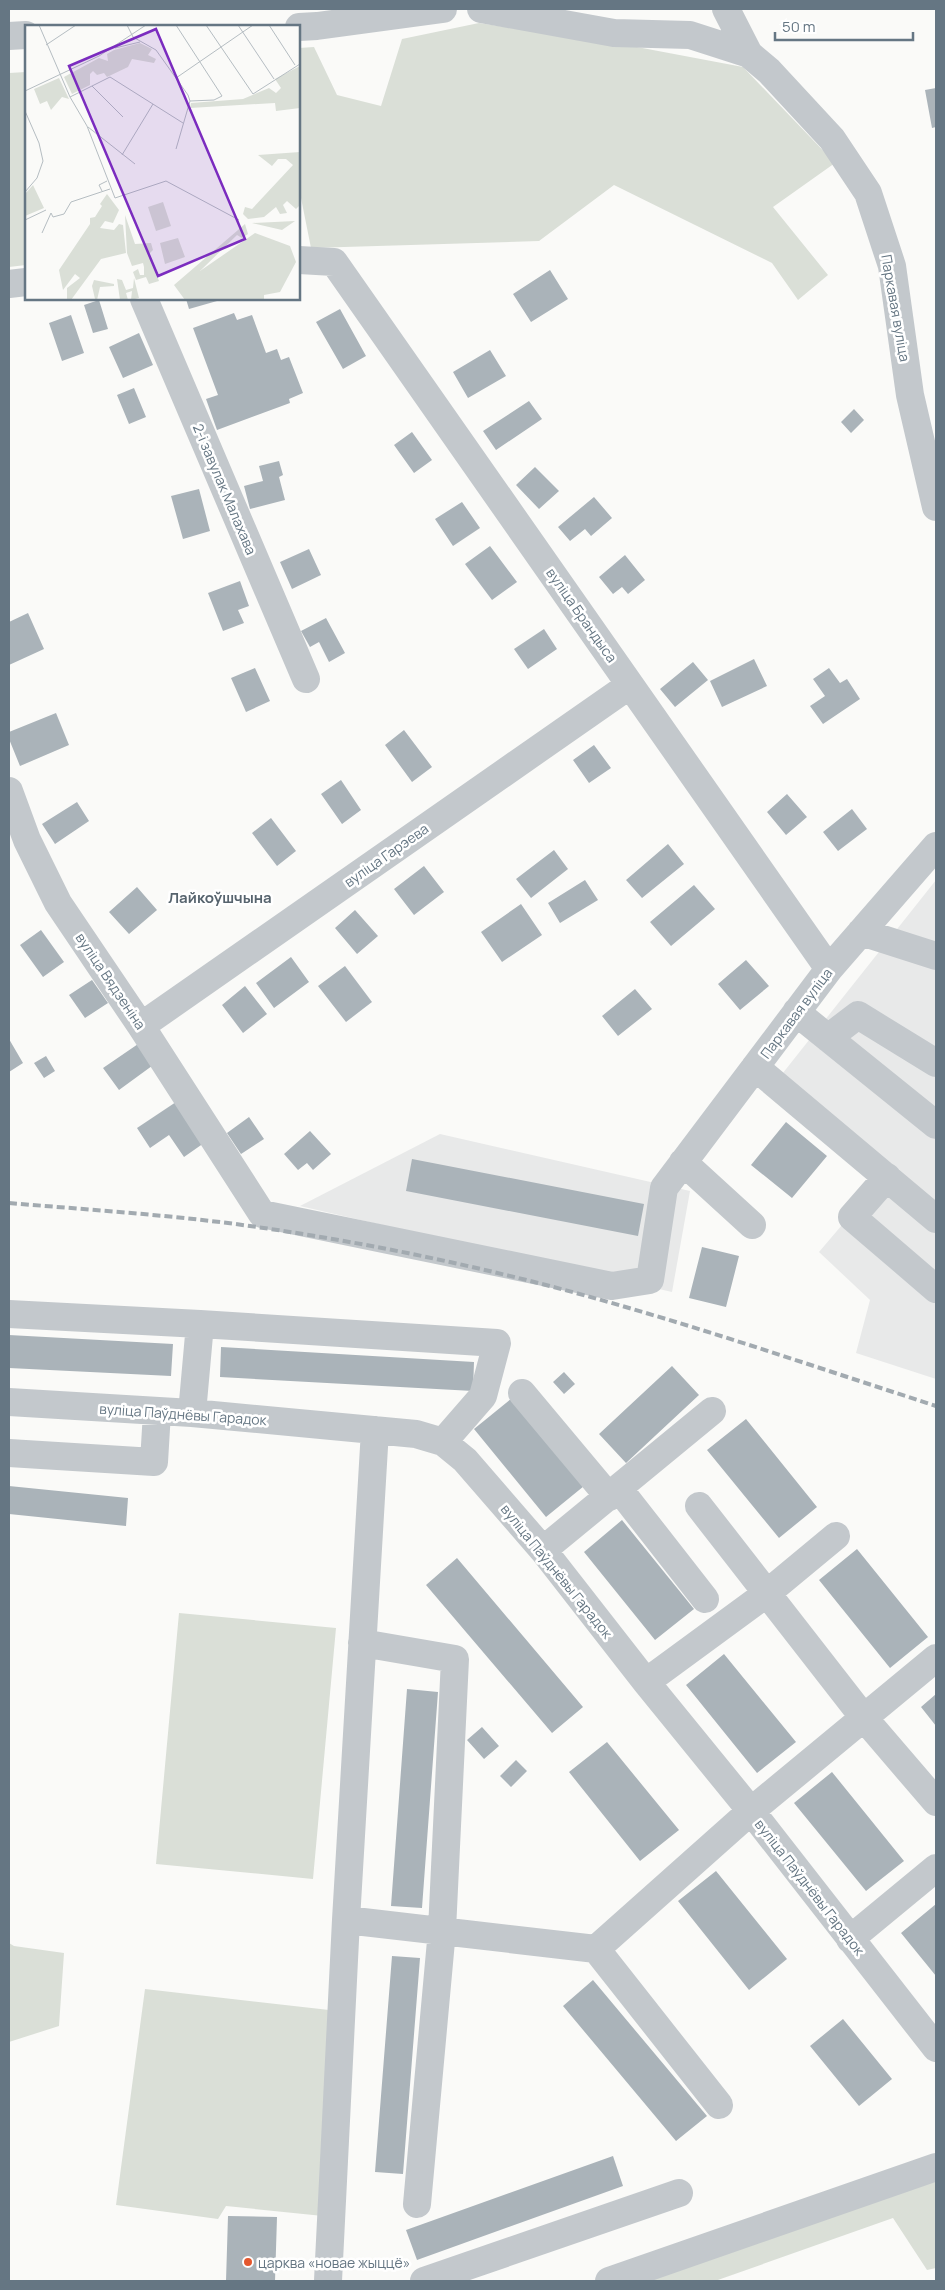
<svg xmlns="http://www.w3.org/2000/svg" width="945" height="2290" viewBox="0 0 945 2290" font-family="Manrope,sans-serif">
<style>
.built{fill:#e8e9e9}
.green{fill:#dadfd7}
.building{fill:#aab3b9}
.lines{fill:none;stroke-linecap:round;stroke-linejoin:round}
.minor{stroke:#c3c8cc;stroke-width:28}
.rail{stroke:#a2aab0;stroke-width:4;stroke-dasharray:8 4;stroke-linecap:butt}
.poi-dot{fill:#e4572e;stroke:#fff;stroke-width:2}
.labels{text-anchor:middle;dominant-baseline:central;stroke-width:5;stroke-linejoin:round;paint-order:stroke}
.street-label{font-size:14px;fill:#657683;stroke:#fff}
.poi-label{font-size:14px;fill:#657683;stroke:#fff;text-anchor:start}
.neighbourhood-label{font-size:15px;font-weight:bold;fill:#57646e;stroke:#fff}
.inset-road{fill:none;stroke:#b5bdc2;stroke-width:1}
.view{fill:#7b2cbf;fill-opacity:0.15;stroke:#7b2cbf;stroke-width:2.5}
.inset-edge{fill:none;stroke:#657683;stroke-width:2.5}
</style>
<rect width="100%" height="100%" fill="#fafaf8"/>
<path class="built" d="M 936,880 L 936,1379 L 856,1353 L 870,1300 L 819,1252 L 876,1185 L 767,1093 Z
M 440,1134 L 690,1191 L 672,1292 L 300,1206 Z"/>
<path class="green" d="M 479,23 L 637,47 L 743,67 L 835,163 L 773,207 L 828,275 L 798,300 L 772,263 L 614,185 L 539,241 L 311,248 L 301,198 L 299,197 L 299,48 L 314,47 L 337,95 L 381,106 L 402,39 Z
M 26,72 L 26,265 L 9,267 L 9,73 Z
M 179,1613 L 336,1628 L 313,1879 L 156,1864 Z
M 9,1943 L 14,1946 L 64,1953 L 59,2026 L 9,2042 Z
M 145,1989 L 338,2011 L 323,2216 L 226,2206 L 218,2219 L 116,2205 Z
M 936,2175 L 936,2268 L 927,2270 L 893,2218 L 715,2281 L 629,2281 Z"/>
<path class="building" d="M 936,88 L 936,127 L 932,128 L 925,90 Z
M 550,270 L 568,299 L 531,322 L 513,294 Z
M 186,299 L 224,299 L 189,309 Z
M 99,300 L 108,329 L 93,333 L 84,305 Z
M 340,309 L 366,356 L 343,369 L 316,322 Z
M 234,313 L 237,320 L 252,315 L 266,353 L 277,349 L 281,360 L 289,357 L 303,393 L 289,399 L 290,403 L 217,430 L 206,399 L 218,395 L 193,328 Z
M 71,315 L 84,353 L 62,361 L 49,323 Z
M 139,333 L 153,365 L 123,378 L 109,347 Z
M 490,350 L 506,376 L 468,398 L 453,372 Z
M 134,388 L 146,417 L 129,424 L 117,395 Z
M 529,401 L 542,419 L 496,450 L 483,431 Z
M 854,409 L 864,420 L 851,433 L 841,422 Z
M 412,432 L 432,460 L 414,473 L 394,445 Z
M 279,461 L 283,475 L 279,477 L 285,500 L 250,509 L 244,486 L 263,481 L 259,466 Z
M 535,467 L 559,491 L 539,509 L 516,485 Z
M 199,489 L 210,531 L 183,539 L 171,496 Z
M 594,497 L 612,518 L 591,536 L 585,529 L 570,541 L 558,527 Z
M 462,502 L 480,528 L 453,546 L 435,519 Z
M 490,546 L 517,582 L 492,600 L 465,564 Z
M 309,549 L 321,575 L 292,589 L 280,562 Z
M 625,555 L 645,580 L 628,594 L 622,587 L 613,594 L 599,577 Z
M 240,581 L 249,606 L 238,610 L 244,623 L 223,631 L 208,593 Z
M 28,613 L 44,649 L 9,665 L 9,622 Z
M 326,618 L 345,653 L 329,662 L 319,642 L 310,647 L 301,631 Z
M 544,629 L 557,649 L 528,669 L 514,649 Z
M 754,659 L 767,686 L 722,707 L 710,681 Z
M 693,662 L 708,680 L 675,707 L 660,689 Z
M 255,668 L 270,701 L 246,712 L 231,678 Z
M 829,668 L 840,683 L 847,679 L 860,699 L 823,724 L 810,706 L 825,696 L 813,679 Z
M 56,713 L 69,745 L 20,766 L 9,739 L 9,732 Z
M 404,730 L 432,767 L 412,782 L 385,745 Z
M 594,745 L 611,768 L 589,783 L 573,760 Z
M 341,780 L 361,810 L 342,824 L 321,794 Z
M 787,794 L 807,817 L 786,835 L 767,812 Z
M 77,802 L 89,821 L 55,844 L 42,824 Z
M 852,809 L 867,829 L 838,851 L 823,832 Z
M 271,818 L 296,851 L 277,866 L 252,833 Z
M 668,844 L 684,864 L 642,898 L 626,880 Z
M 554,850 L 568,869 L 531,898 L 516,879 Z
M 424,866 L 444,892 L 414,915 L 394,889 Z
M 585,880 L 598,900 L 560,923 L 548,903 Z
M 694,885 L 715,909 L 671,946 L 650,922 Z
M 137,887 L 157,910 L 129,934 L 109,912 Z
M 521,904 L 542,935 L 502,962 L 481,932 Z
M 355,910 L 378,936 L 357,954 L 335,928 Z
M 41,930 L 64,962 L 43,977 L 20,945 Z
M 291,957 L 309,982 L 274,1008 L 256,983 Z
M 746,960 L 769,986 L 740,1010 L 718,984 Z
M 345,966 L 372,1002 L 346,1022 L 318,986 Z
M 92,980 L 108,1003 L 85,1018 L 69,995 Z
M 245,986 L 267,1014 L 243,1033 L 222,1005 Z
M 635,989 L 652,1009 L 618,1036 L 602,1016 Z
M 9,1039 L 23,1063 L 9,1072 Z
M 141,1042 L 156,1063 L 119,1090 L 103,1068 Z
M 46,1056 L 55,1071 L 44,1078 L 34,1063 Z
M 176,1102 L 204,1143 L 184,1157 L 169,1135 L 150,1148 L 137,1128 Z
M 249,1117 L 264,1139 L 241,1154 L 227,1133 Z
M 786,1122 L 827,1156 L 792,1198 L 751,1165 Z
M 310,1131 L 331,1154 L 313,1170 L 307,1163 L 298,1170 L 284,1154 Z
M 412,1159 L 644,1204 L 638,1236 L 406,1191 Z
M 702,1247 L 739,1256 L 726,1307 L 689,1298 Z
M 9,1335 L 173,1344 L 171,1376 L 9,1368 Z
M 221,1347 L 474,1362 L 473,1391 L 220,1377 Z
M 672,1366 L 699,1395 L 626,1463 L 599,1434 Z
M 564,1372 L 575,1384 L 564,1394 L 553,1382 Z
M 512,1398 L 584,1486 L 546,1517 L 474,1429 Z
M 746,1419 L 817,1507 L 779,1538 L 707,1450 Z
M 9,1486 L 128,1498 L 126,1526 L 9,1514 Z
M 622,1520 L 694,1609 L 655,1640 L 584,1552 Z
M 857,1549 L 928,1637 L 890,1668 L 819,1580 Z
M 457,1558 L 583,1707 L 552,1733 L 426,1585 Z
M 724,1654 L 796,1742 L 757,1773 L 686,1685 Z
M 407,1689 L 438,1692 L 422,1908 L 391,1906 Z
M 936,1694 L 936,1726 L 921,1707 Z
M 482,1727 L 499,1746 L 484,1759 L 467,1740 Z
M 607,1742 L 679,1830 L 640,1861 L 569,1772 Z
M 516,1760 L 527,1771 L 511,1787 L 500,1776 Z
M 832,1772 L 904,1861 L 866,1891 L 794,1803 Z
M 716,1871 L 787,1959 L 749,1990 L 678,1901 Z
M 936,1904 L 936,1976 L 901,1933 Z
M 392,1956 L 420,1958 L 403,2174 L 375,2172 Z
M 593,1980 L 707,2116 L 676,2141 L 563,2006 Z
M 843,2019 L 892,2079 L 859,2106 L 810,2046 Z
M 613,2156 L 623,2186 L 417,2260 L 406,2230 Z
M 228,2216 L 277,2217 L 275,2281 L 226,2281 Z"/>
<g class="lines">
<path class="minor" d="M 481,9 L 614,33 L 690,35 L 749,54
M 726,9 L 749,54 L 769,71 L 832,139 L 868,193 L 892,266 L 910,395 L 936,507
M 299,27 L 317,26 L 443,9
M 9,36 L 26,35
M 299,260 L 334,262 L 829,969
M 9,284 L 26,282
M 144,299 L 306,679
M 9,791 L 27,840 L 58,903 L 141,1026 L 262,1214 L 612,1286 L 650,1280 L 664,1188 L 829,969 L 936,846
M 861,932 L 936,956
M 796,1012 L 936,1125
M 141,1026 L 630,685
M 828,1038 L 858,1015 L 936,1063
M 755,1067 L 936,1219
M 683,1162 L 752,1225
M 887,1177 L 852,1217 L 936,1289
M 9,1314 L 200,1324 L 192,1413
M 200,1324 L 497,1343 L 483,1396 L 443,1442
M 522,1393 L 609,1497
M 9,1402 L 192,1413 L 416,1434 L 443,1442 L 465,1460 L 543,1550 L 646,1682 L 751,1811 L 936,2048
M 9,1453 L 154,1462 L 157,1412
M 619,1489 L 705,1599
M 699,1506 L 864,1718 L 936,1802
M 543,1550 L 712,1411
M 362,1643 L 455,1659 L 442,1930 L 417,2204
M 646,1682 L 766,1594 L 836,1536
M 346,1920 L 596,1949 L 719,2105
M 850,1939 L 936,1868
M 596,1949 L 751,1811 L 936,1658
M 328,2281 L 346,1920 L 375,1430
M 424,2281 L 679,2193
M 609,2281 L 936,2167"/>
<path class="rail" d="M 9,1203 C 91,1210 174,1215 257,1227 C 340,1239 424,1255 506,1275 C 651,1310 794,1360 936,1406"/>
</g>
<circle class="poi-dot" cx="248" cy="2262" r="5"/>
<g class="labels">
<g class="street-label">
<text transform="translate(896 308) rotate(80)">Паркавая вуліца</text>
<text transform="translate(225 489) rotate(67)">2-і завулак Малахава</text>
<text transform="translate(582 615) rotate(55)">вуліца Брандыса</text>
<text transform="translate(386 855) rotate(-35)">вуліца Гарэева</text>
<text transform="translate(111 981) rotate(56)">вуліца Вядзеніна</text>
<text transform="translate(796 1013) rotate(-53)">Паркавая вуліца</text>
<text transform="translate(183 1414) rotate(4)">вуліца Паўднёвы Гарадок</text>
<text transform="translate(557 1571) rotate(51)">вуліца Паўднёвы Гарадок</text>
<text transform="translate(810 1887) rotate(52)">вуліца Паўднёвы Гарадок</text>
</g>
<g class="poi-label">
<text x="258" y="2262">царква «новае жыццё»</text>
</g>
<g class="neighbourhood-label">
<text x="220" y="897">Лайкоўшчына</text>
</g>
</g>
<g transform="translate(25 25)">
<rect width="275" height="275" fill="#fafaf8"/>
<path d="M 115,18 L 127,24 L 123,30 L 131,34 L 129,38 L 107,34 L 103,42 L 82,52 L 79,48 L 72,50 L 68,46 L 65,49 L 65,60 L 47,69 L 39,52 L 74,33 L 83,36 L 82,29 L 89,25 ZM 275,41 L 275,83 L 251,86 L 250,78 L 165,83 L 166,78 L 218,74 L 244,63 L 251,68 L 256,63 L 250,54 ZM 34,53 L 44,74 L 37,72 L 26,85 L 22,76 L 15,79 L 9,64 ZM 275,127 L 275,180 L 271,184 L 262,176 L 258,180 L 262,188 L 255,189 L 251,182 L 239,192 L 223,194 L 218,189 L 220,182 L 227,184 L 268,140 L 261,134 L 253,134 L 247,141 L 233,130 ZM 8,160 L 19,183 L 0,191 L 0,169 ZM 82,169 L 94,185 L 88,198 L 80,196 L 75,203 L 89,205 L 94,199 L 98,200 L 101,228 L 76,234 L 46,275 L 42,275 L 42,263 L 55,253 L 50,249 L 38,265 L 34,245 L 65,199 L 65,193 L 70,192 L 77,181 L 75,179 ZM 138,177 L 146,201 L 131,206 L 123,182 ZM 100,190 L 110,219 L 126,218 L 128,225 L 124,229 L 134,256 L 124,259 L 121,252 L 111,255 L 108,247 L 113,244 L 115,250 L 119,250 L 119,242 L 118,238 L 107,241 L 102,228 ZM 270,196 L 257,205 L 227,198 ZM 220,199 L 223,209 L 217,213 L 212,210 L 175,246 L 230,208 L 265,221 L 271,237 L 255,267 L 239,270 L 239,275 L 160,275 L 149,260 ZM 153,213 L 160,232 L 140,239 L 135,218 ZM 109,253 L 114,273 L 106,275 L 107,266 L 101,268 L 103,275 L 95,275 L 92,254 L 97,255 L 101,265 L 108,263 ZM 69,255 L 89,259 L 89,261 L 75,262 L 72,275 L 67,275 L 70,274 L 67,261 Z" fill="#dadfd7"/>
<path class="inset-road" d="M 14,0 L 45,72 L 62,101 L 90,173 L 141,156 L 214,195M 102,0 L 108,12 L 131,25 L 163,70 L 165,76 L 151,124M 151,0 L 197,71 L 189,75 L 165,76M 181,0 L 228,69 L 275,39M 213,0 L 249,54M 244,0 L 270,40M 21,20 L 51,0M 90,23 L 115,17M 151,53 L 228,0M 67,61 L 98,92M 0,66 L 74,31 L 121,0M 45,72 L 85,52 L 158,98M 0,86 L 14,118 L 18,136 L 12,153 L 0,167M 63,102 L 110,139M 97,130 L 128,79M 77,166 L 74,160 L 82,156M 0,195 L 21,185M 17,208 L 26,188 L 28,192 L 39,189 L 46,177 L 85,164"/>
<path class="view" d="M 131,4 L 220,214 L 133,251 L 44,41 Z"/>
<rect width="275" height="275" class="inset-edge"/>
</g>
<rect width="945" height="2290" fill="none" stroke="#657683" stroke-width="20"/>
<path d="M775 32v8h138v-8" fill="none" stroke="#657683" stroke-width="2.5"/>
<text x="782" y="32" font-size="15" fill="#657683" stroke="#ffffff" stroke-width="4" paint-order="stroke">50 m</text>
</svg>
